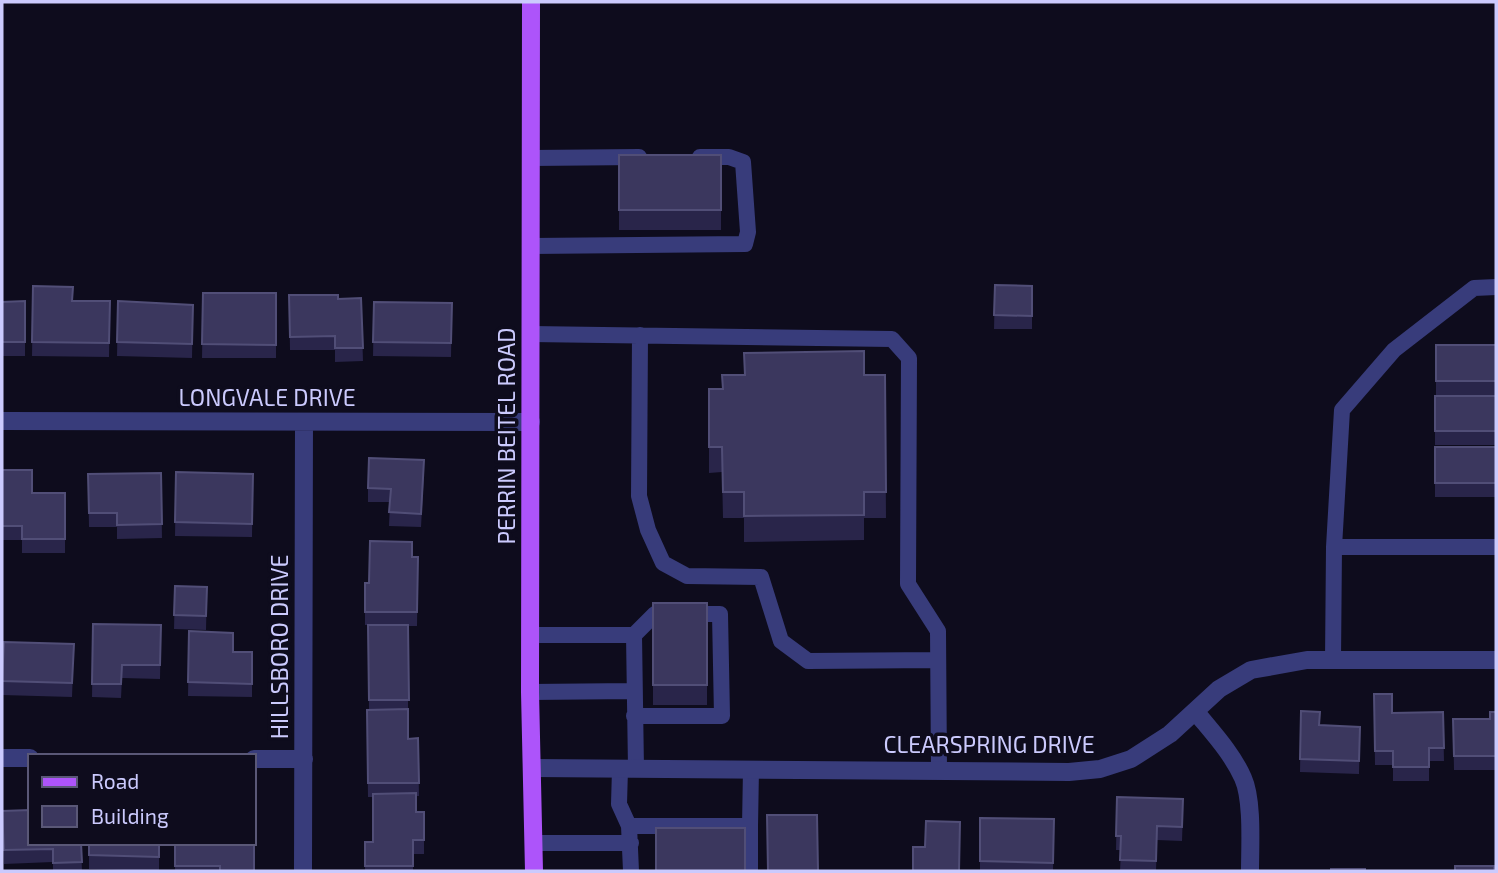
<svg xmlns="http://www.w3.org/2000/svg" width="1498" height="873" viewBox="0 0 1498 873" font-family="'Exo 2',sans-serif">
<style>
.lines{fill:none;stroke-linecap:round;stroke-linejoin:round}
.lane{stroke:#383c7b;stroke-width:16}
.street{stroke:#383c7b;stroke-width:18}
.primary{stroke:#ad54fa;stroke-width:18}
.wall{fill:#29254a}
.building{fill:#3b375e;stroke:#514e77;stroke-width:2}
.labels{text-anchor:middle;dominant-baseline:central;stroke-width:7;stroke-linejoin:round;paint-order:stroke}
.street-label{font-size:23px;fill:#cbcafd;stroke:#0e0c1d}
</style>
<rect width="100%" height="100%" fill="#0e0c1d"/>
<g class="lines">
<path class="lane" d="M 531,158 L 639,157
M 531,246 L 745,244 L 748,232 L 743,162 L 729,157 L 700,157
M 531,334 L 892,339 L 909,358 L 908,584 L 938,631 L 939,769
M 640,335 L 639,496 L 648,530 L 663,563 L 687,576 L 761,577 L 781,641 L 808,661 L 937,660
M 1334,547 L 1342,410 L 1394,350 L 1474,288 L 1496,287
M 530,635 L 634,635 L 636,769
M 634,635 L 655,614 L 720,614 L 722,716 L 634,716
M 1333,660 L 1334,547 L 1496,547
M 530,692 L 634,691
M 620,769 L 619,804 L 629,826 L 631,871
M 629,826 L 750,826 L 751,769
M 750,826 L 750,871
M 534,843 L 631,843"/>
<path class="street" d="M 2,421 L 531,422
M 1195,711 C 1212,732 1232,753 1243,778 C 1253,800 1250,847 1250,871
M 2,758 L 30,758
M 254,759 L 304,759
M 533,768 L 1069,772 L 1100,769 L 1131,759 L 1170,734 L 1219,689 L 1251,670 L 1307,660 L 1496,660
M 303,871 L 304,422"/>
<path class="primary" d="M 531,2 L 530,692 L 534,871"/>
</g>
<path class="wall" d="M 619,155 L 721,155 L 721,230 L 619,230 Z
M 995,285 L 1032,286 L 1032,329 L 994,329 Z
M 33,286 L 73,301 L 110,301 L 109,357 L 32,356 Z
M 203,293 L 276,293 L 276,358 L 202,358 Z
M 289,295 L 338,299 L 361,298 L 363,361 L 335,362 L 335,350 L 290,350 Z
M 25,301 L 25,356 L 2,356 L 2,302 Z
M 118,301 L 193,305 L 192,358 L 117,356 Z
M 374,302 L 452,303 L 451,357 L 373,356 Z
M 1436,345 L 1496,345 L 1496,395 L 1436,395 Z
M 864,375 L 885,375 L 886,518 L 864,518 L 864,540 L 744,542 L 744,518 L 723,518 L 722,472 L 709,473 L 709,389 L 722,389 Z
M 1435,396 L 1496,396 L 1496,445 L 1435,445 Z
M 1435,447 L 1496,447 L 1496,497 L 1435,497 Z
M 2,470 L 32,493 L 65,493 L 65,553 L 22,553 L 22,540 L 2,540 Z
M 176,472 L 253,474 L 252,537 L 175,536 Z
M 161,473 L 162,538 L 117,539 L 117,527 L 89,527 L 88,474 Z
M 424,474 L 421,527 L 389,526 L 390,502 L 368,502 L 368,488 Z
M 412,557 L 418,557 L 417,626 L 408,626 L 408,739 L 418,738 L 419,796 L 416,796 L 416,812 L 424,812 L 424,854 L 413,854 L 413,871 L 365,871 L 365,842 L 373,842 L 373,797 L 368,797 L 367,724 L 369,710 L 368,625 L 365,625 L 365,583 L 369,583 Z
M 175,586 L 207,587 L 206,630 L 174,629 Z
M 653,603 L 707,603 L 707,705 L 653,705 Z
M 93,624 L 161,625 L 160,679 L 122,678 L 121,698 L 92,697 Z
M 189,631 L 233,652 L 252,652 L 252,697 L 188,696 Z
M 4,642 L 74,644 L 72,697 L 2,695 Z
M 1374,694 L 1392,713 L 1443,712 L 1444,761 L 1429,761 L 1429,781 L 1393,781 L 1393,765 L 1375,765 Z
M 1301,711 L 1320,725 L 1360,727 L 1359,774 L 1300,772 Z
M 1496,712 L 1496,770 L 1454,770 L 1453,719 L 1490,719 Z
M 1117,797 L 1183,812 L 1182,841 L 1157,840 L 1156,871 L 1120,871 L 1121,850 L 1116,850 Z
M 2,811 L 81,843 L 82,871 L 53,871 L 53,862 L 4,864 Z
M 980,818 L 1054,819 L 1053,871 L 980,871 Z
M 89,843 L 159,843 L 159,871 L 89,869 Z
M 175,843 L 254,871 L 175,871 Z"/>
<path class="building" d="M 619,155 L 721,155 L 721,210 L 619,210 Z
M 995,285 L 1032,286 L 1032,316 L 994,315 Z
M 33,286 L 73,287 L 72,301 L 110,301 L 109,343 L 32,342 Z
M 203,293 L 276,293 L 276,345 L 202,344 Z
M 289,295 L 338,295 L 338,299 L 361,298 L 363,348 L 335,348 L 335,336 L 290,337 Z
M 25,301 L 25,342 L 2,342 L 2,302 Z
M 118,301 L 193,305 L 192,344 L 117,342 Z
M 374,302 L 452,303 L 451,343 L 373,342 Z
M 1436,345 L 1496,345 L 1496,381 L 1436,381 Z
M 864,351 L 864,375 L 885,375 L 886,492 L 864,492 L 864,515 L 744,516 L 744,492 L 723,492 L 722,447 L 709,447 L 709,389 L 723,389 L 722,375 L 745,375 L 744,353 Z
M 1435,396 L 1496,396 L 1496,431 L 1435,431 Z
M 1435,447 L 1496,447 L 1496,483 L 1435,483 Z
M 369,458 L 424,460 L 421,514 L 389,512 L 391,489 L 368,488 Z
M 2,470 L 32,470 L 32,493 L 65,493 L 65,539 L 22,539 L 22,526 L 2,526 Z
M 176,472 L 253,474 L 252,524 L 175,522 Z
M 161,473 L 162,524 L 117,525 L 117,513 L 89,513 L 88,474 Z
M 370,541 L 412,542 L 412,557 L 418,557 L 417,612 L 365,612 L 365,583 L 369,583 Z
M 175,586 L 207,587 L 206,616 L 174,615 Z
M 653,603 L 707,603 L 707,685 L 653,685 Z
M 93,624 L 161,625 L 160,665 L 122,665 L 121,684 L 92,684 Z
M 368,625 L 408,625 L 409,700 L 369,700 Z
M 189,631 L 233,633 L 233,652 L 252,652 L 252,684 L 188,682 Z
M 4,642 L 74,644 L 72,683 L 2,681 Z
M 1374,694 L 1392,694 L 1392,713 L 1443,712 L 1444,748 L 1429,748 L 1429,767 L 1393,767 L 1393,751 L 1375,751 Z
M 408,709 L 408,739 L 418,738 L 419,783 L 368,783 L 367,710 Z
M 1301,711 L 1320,712 L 1319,725 L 1360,727 L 1359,761 L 1300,759 Z
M 1490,712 L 1496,712 L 1496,756 L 1454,756 L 1453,719 L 1490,719 Z
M 416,793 L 416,812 L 424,812 L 424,840 L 413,840 L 413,866 L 365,866 L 365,842 L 373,842 L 373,794 Z
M 1117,797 L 1183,799 L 1182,827 L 1157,826 L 1156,861 L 1120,860 L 1121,836 L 1116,836 Z
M 30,810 L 30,843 L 81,843 L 82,862 L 53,863 L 53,849 L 4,850 L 2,811 Z
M 767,815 L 817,815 L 818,871 L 768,871 Z
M 980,818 L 1054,819 L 1053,863 L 980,861 Z
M 926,821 L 960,822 L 959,871 L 913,871 L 913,847 L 925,847 Z
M 656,828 L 745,828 L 745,871 L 656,871 Z
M 254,829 L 254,871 L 220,871 L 220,866 L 175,866 L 175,843 L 254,843 Z
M 89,843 L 159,843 L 159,857 L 89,855 Z
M 1455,866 L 1494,866 L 1494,871 L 1455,871 Z
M 1331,869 L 1365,869 L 1365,871 L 1331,871 Z"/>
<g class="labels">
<g class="street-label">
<text x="267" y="397">LONGVALE DRIVE</text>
<text transform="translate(506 436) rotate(-90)">PERRIN BEITEL ROAD</text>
<text transform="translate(279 647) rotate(-90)">HILLSBORO DRIVE</text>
<text x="989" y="744">CLEARSPRING DRIVE</text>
</g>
</g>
<rect width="1498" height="873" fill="none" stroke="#cbcafd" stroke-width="7"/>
<rect x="28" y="754" width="228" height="91" fill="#0e0c1d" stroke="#5a5877" stroke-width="2"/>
<rect x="42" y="777" width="35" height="10" fill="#ad54fa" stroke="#5a5877" stroke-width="2"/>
<text x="91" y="789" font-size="21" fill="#cbcafd">Road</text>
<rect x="42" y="806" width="35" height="21" fill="#3b375e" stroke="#5a5877" stroke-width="2"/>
<text x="91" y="824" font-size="21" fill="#cbcafd">Building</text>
</svg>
